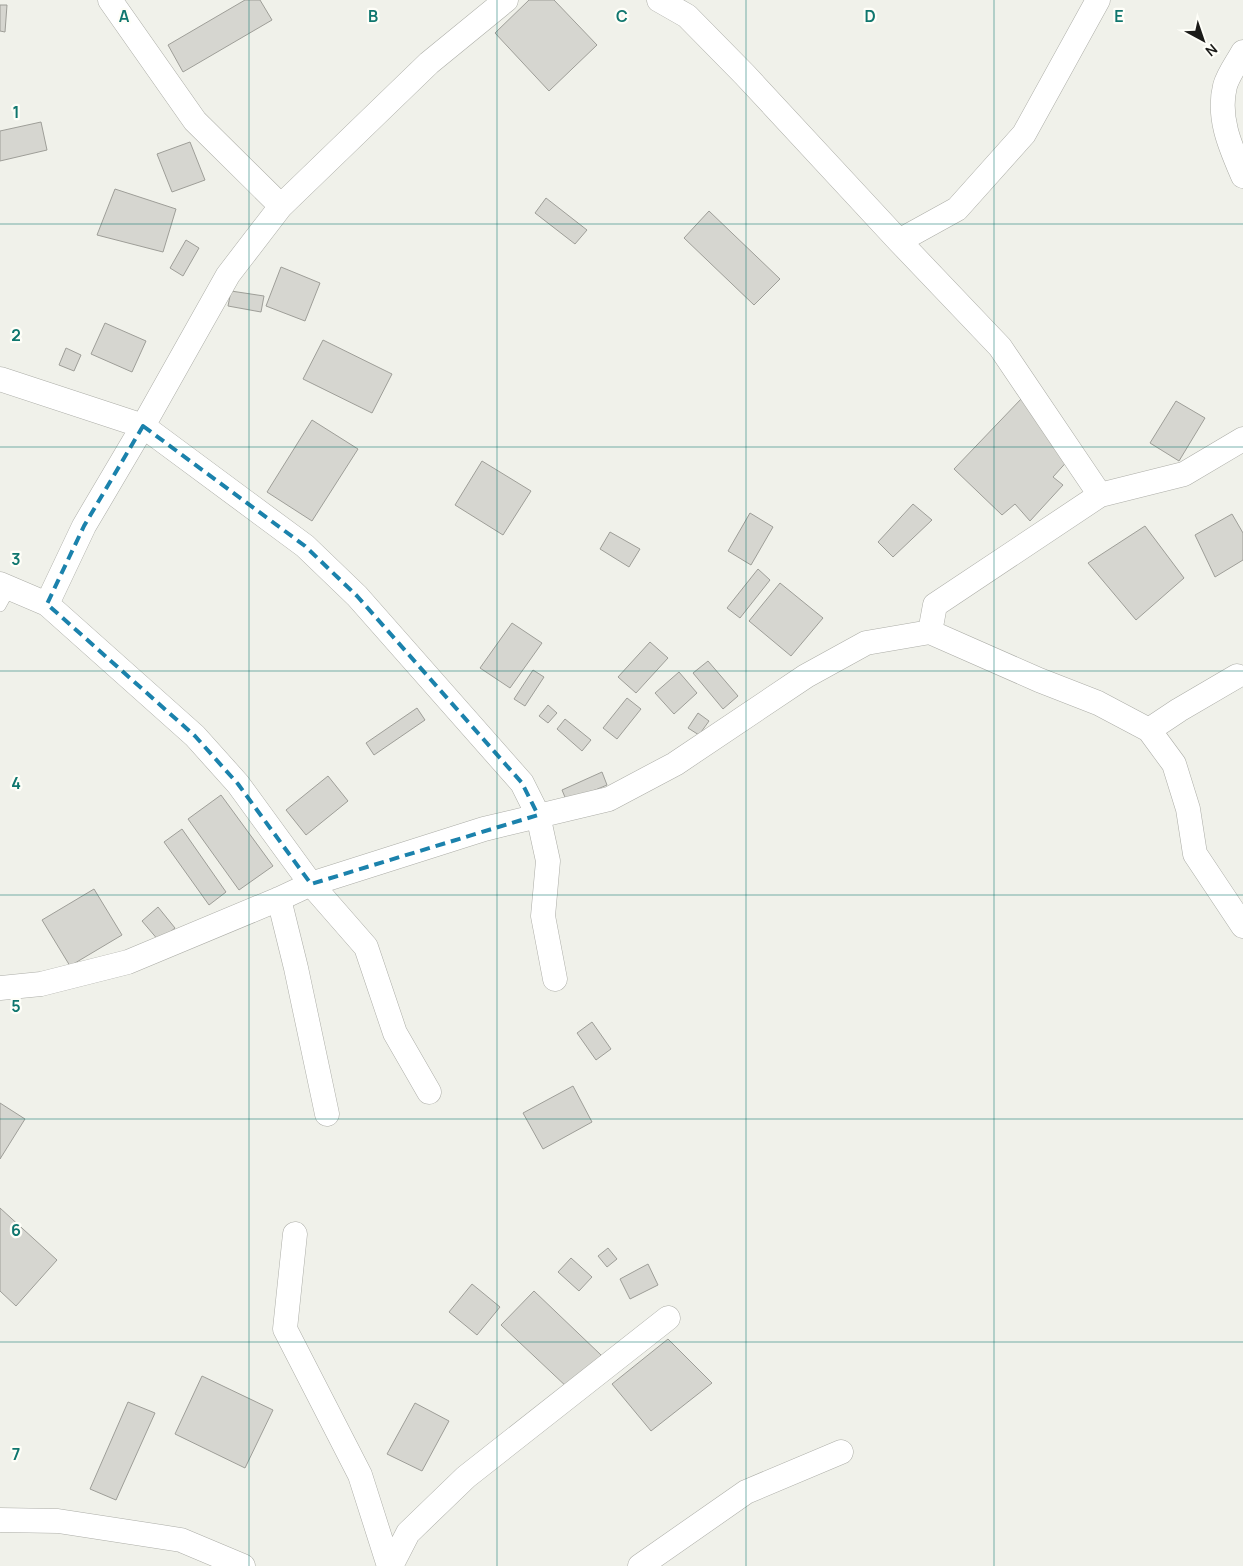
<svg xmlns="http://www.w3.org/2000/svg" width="1243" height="1566" viewBox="0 0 1243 1566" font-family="Manrope,sans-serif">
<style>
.building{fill:#d6d6d0;stroke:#9e9e98}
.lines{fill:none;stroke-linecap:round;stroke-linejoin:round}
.lane-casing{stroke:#acada7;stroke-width:12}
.street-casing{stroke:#acada7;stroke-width:25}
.lane{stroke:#fff;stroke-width:11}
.street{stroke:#fff;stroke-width:24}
.marked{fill:none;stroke:#1b82ac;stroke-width:4;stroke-dasharray:10 6;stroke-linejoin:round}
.grid{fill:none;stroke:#0f766e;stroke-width:1;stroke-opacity:0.55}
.grid-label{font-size:16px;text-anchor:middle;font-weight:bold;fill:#0f766e;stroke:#fefef8;stroke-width:4.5;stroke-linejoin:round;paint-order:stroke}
</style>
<rect width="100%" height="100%" fill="#f0f1ea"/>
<path class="building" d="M 245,0 L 260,0 L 272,20 L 183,72 L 168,45 Z
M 529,0 L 554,0 L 597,45 L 549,91 L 495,33 Z
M 0,5 L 7,5 L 5,32 L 0,31 Z
M 41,122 L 47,150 L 0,161 L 0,131 Z
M 190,142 L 205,180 L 172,192 L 157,154 Z
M 115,189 L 176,209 L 163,252 L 97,235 Z
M 546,198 L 587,230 L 575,244 L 535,213 Z
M 709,211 L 780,279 L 754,305 L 684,238 Z
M 186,240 L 199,248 L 183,276 L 170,268 Z
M 281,267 L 320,283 L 305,321 L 266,306 Z
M 231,291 L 264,296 L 261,312 L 228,306 Z
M 105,323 L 146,341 L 132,372 L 91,354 Z
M 323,340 L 392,374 L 372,413 L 303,379 Z
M 66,348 L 81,355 L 74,371 L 59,365 Z
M 1022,398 L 1071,457 L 1053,477 L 1063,485 L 1030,521 L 1015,504 L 1002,515 L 954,469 Z
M 1176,401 L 1205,418 L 1179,461 L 1150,443 Z
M 312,420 L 358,449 L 312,521 L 267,492 Z
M 482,461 L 531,491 L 503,535 L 455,505 Z
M 913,504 L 932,520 L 893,557 L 878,542 Z
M 750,513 L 773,527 L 751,565 L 728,551 Z
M 1232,514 L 1243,533 L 1243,560 L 1215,577 L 1195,535 Z
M 1145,526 L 1184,578 L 1136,620 L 1088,563 Z
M 610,532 L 640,549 L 629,567 L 600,549 Z
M 758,569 L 770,580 L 740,618 L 727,608 Z
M 780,583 L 823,618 L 791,656 L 749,621 Z
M 512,623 L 542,643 L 510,688 L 480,668 Z
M 650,642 L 668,658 L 636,693 L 618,677 Z
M 708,661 L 738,696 L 723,709 L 693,673 Z
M 533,670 L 544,677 L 525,706 L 514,699 Z
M 679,672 L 697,693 L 674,714 L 655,693 Z
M 627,698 L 641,709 L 617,739 L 603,728 Z
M 548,705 L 557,713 L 548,723 L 539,716 Z
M 417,708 L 425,720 L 374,755 L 366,743 Z
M 698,713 L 709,721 L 699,735 L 688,728 Z
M 565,719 L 591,740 L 582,751 L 557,729 Z
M 602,772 L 607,785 L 567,802 L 562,790 Z
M 328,776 L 348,801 L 306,835 L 286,810 Z
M 221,795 L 273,866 L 239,890 L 188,819 Z
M 182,829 L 226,892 L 209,905 L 164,842 Z
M 94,889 L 122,935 L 70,966 L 42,920 Z
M 158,907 L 175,928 L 159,941 L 142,921 Z
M 592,1022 L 611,1049 L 596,1060 L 577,1033 Z
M 573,1086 L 592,1122 L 543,1149 L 523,1113 Z
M 0,1103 L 25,1119 L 0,1159 Z
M 0,1208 L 57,1260 L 16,1306 L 0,1291 Z
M 608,1248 L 617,1259 L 607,1267 L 598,1256 Z
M 571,1258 L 592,1277 L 579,1291 L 558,1272 Z
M 648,1264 L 658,1285 L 630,1299 L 620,1279 Z
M 472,1284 L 500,1307 L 477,1335 L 449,1312 Z
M 534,1291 L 601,1355 L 569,1389 L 501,1325 Z
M 668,1339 L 712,1383 L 651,1431 L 612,1384 Z
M 202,1376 L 273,1410 L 245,1468 L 175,1434 Z
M 128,1402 L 155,1413 L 116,1500 L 90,1489 Z
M 415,1403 L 449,1421 L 422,1471 L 387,1454 Z"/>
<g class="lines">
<g class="lane-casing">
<path id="lane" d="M 0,606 L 10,588"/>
</g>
<g class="street-casing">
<path id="street" d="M 110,0 L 195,121 L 281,206
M 659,0 L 687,16 L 745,75 L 899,241 L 1000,347 L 1100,495 L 1184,474 L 1243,439
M 1243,52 C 1237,63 1228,75 1225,86 C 1217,118 1231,148 1243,176
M 899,241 L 957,209 L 1024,134 L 1098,0
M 0,379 L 143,426 L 305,546 L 357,596 L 522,783 L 538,815 L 548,861 L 543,916 L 555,979
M 0,584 L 47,604 L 195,736 L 238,784 L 311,884 L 279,899 L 128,962 L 41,984 L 0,988
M 47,604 L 84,526 L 143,426 L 228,275 L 281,206 L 429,63 L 506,0
M 930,632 L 935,605 L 1100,495
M 1149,730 L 1179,710 L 1237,676
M 279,899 L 296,968 L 327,1114
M 429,1092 L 395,1033 L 366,947 L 311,884 L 484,829 L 609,799 L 675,764 L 806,676 L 866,643 L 930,632 L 1039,680 L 1098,703 L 1149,730 L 1174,764 L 1188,809 L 1195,854 L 1243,926
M 295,1234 L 285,1329 L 360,1475 L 389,1566
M 0,1520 L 58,1521 L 181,1540 L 243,1566
M 391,1566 L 408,1533 L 466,1477 L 668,1318
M 640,1566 L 746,1492 L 841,1452"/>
</g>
<use href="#lane" class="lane"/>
<use href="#street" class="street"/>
</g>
<path class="marked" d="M 143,426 L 305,546 L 357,596 L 522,783 L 538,815 L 311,884 L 238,784 L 195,736 L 47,604 L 84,526 Z"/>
<path class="grid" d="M 249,0 L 249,1566M 497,0 L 497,1566M 746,0 L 746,1566M 994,0 L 994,1566M 0,224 L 1243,224M 0,447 L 1243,447M 0,671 L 1243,671M 0,895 L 1243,895M 0,1119 L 1243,1119M 0,1342 L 1243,1342"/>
<g class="grid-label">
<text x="124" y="22">A</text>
<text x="373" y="22">B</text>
<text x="622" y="22">C</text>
<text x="870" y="22">D</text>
<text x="1119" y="22">E</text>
<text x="16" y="118">1</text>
<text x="16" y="341">2</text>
<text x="16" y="565">3</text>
<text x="16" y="789">4</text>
<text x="16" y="1012">5</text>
<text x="16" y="1236">6</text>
<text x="16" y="1460">7</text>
</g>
<g transform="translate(1203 40) rotate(140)" stroke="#fefef8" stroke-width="4" paint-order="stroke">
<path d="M0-4L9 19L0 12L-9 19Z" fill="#1b1b19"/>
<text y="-8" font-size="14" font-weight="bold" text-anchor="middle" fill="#1b1b19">N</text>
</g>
</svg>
